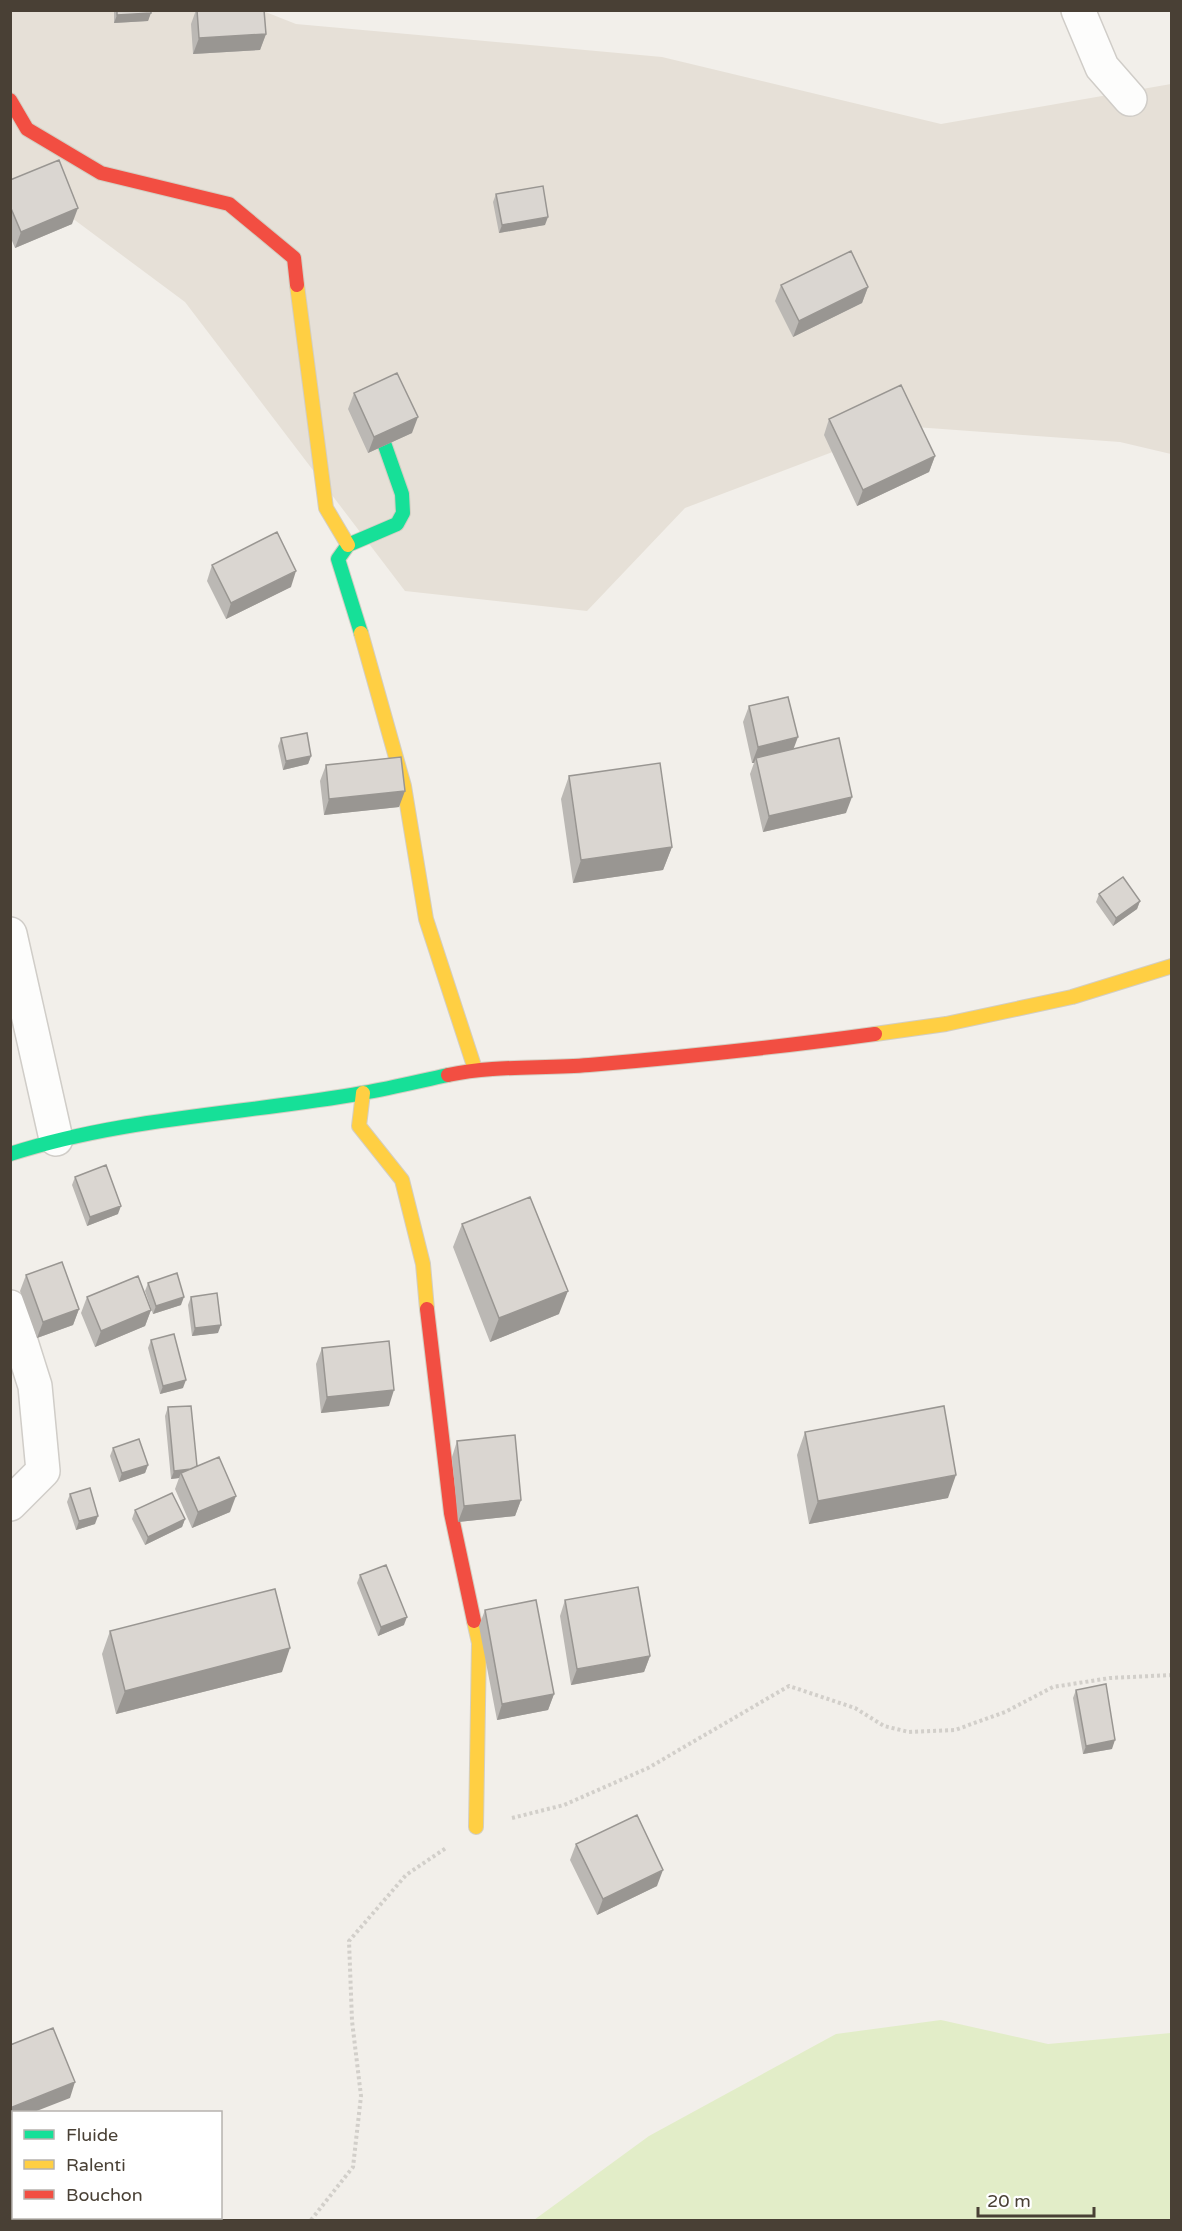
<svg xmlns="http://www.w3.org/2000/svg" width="1182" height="2231" viewBox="0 0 1182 2231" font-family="'Varela Round',sans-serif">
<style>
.residential{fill:#e6e0d7}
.green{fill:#e2edc8}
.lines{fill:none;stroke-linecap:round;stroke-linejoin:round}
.street-casing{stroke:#d0cdc8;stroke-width:36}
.fast-casing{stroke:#d3cec2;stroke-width:16}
.slow-casing{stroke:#d3cec2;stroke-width:16}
.jam-casing{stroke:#d3cec2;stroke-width:16}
.path{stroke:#d2cfca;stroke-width:4;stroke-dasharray:3 3;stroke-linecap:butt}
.street{stroke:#fdfdfc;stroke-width:33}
.fast{stroke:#16e098;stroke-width:14}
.slow{stroke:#ffcf43;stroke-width:14}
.jam{stroke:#f24e42;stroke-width:14}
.wall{fill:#bbb8b4}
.shaded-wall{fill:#999692}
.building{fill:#dad6d1;stroke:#999692;stroke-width:1.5}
</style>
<rect width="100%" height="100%" fill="#f2efea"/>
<path class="residential" d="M 11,11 L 263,11 L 296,24 L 662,57 L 941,124 L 1171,84 L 1171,454 L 1120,442 L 901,426 L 685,508 L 587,611 L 405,591 L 185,302 L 72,218 L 11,215 Z"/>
<path class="green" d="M 941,2020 L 1048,2044 L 1171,2033 L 1171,2220 L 534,2220 L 649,2136 L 836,2034 Z"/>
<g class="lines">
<g class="street-casing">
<path id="street" d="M 1078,10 L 1102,67 L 1130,99
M 10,934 L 56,1139
M 10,1307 L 35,1386 L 43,1471 L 10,1504"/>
</g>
<g class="fast-casing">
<path id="fast" d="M 361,633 L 338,559 L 348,545 L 397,524 L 403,513 L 402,494 L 383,440
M 10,1154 C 125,1117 245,1114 363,1093 C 392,1088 420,1081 448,1075"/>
</g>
<g class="slow-casing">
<path id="slow" d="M 297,285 L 326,508 L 348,545
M 361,633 L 404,786 L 426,919 L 475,1069
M 875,1034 L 946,1024 L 1072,997 L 1172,966
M 363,1093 L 359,1126 L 402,1180 L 423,1264 L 427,1309
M 474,1621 L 479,1643 L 476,1827"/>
</g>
<g class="jam-casing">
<path id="jam" d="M 10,100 L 27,129 L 101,173 L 229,204 L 294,258 L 297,285
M 448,1075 C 494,1065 542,1069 589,1065 C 684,1057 780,1047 875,1034
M 427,1309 L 451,1513 L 474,1621"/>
</g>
<path class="path" d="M 512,1818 L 564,1805 L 648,1768 L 789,1686 L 855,1708 L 884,1726 L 909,1732 L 955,1730 L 1005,1712 L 1053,1687 L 1110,1678 L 1172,1675
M 311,2220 L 353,2167 L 361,2096 L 352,2021 L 349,1941 L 406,1875 L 446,1848"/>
<use href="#street" class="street"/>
<use href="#fast" class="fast"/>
<use href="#slow" class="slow"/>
<use href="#jam" class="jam"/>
</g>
<path class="wall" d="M 114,10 L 151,10 L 148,21 L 114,23 Z
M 196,10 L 264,10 L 266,34 L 260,50 L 193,54 L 191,24 Z
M 10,180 L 72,224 L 15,248 L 10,236 Z
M 496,194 L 545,225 L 499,233 L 493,202 Z
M 781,285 L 868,287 L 862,303 L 793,337 L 775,301 Z
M 354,393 L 412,433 L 368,453 L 348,409 Z
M 829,419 L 935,456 L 929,472 L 857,506 L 824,435 Z
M 212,565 L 291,587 L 226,619 L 207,581 Z
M 749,706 L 794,749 L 846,813 L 763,832 L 750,774 L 754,763 L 752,763 L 743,722 Z
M 281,738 L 311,756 L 308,764 L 283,770 L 278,746 Z
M 326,765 L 399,807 L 324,815 L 320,781 Z
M 569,776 L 672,847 L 663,870 L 573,883 L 561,799 Z
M 1099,894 L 1140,901 L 1137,909 L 1113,926 L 1096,902 Z
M 75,1177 L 118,1214 L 87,1226 L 72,1185 Z
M 462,1224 L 559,1314 L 490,1342 L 453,1247 Z
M 26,1275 L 79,1309 L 73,1325 L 37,1338 L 20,1291 Z
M 148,1283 L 181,1305 L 153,1314 L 145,1291 Z
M 87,1297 L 151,1310 L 145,1326 L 95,1347 L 81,1313 Z
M 191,1297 L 218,1333 L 192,1336 L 188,1305 Z
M 151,1340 L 183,1388 L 160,1394 L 148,1348 Z
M 322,1348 L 389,1406 L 321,1413 L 316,1364 Z
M 168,1407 L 197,1466 L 230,1512 L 192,1528 L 175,1489 L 179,1478 L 171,1479 L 165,1416 Z
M 805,1432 L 948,1498 L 809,1524 L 797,1455 Z
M 457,1441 L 521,1500 L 515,1516 L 458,1522 L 452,1457 Z
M 113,1448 L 148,1465 L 145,1473 L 119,1482 L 110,1456 Z
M 70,1494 L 95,1524 L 76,1530 L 67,1502 Z
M 135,1510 L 185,1519 L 182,1527 L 145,1545 L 132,1519 Z
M 360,1575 L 404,1625 L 378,1636 L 357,1583 Z
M 565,1600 L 650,1656 L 644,1672 L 571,1685 L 560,1616 Z
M 485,1610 L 554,1694 L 548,1710 L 497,1720 L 479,1626 Z
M 110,1631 L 282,1672 L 116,1714 L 102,1654 Z
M 1076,1690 L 1112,1749 L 1083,1754 L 1073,1698 Z
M 576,1844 L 657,1886 L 597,1915 L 570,1860 Z"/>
<path class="shaded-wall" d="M 151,13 L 148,21 L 114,23 L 117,15 Z
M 266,34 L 260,50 L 193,54 L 199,38 Z
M 78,208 L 72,224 L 15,248 L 21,232 Z
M 548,217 L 545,225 L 499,233 L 502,225 Z
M 868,287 L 862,303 L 793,337 L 799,321 Z
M 418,417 L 412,433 L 368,453 L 374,437 Z
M 935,456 L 929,472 L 857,506 L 863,490 Z
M 296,571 L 291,587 L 226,619 L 231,603 Z
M 798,737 L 792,753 L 756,758 L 754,763 L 752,763 L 758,747 Z
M 311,756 L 308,764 L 283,770 L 286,761 Z
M 405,791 L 399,807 L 324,815 L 329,799 Z
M 852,797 L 846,813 L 763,832 L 769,816 Z
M 672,847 L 663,870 L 573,883 L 581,860 Z
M 1140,901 L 1137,909 L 1113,926 L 1116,918 Z
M 121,1206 L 118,1214 L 87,1226 L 90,1217 Z
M 568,1291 L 559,1314 L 490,1342 L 499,1318 Z
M 184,1297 L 181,1305 L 153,1314 L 156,1306 Z
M 79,1309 L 73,1325 L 37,1338 L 43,1322 Z
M 151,1310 L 145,1326 L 95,1347 L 101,1331 Z
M 221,1325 L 218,1333 L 192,1336 L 195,1328 Z
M 186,1380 L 183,1388 L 160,1394 L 163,1386 Z
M 394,1390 L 389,1406 L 321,1413 L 327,1397 Z
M 148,1465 L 145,1473 L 119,1482 L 122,1473 Z
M 197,1468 L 181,1473 L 179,1478 L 171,1479 L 174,1471 Z
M 956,1475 L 948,1498 L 809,1524 L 818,1501 Z
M 236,1496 L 230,1512 L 192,1528 L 198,1512 Z
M 521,1500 L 515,1516 L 458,1522 L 464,1506 Z
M 98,1516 L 95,1524 L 76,1530 L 79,1521 Z
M 185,1519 L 182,1527 L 145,1545 L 148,1537 Z
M 407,1617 L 404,1625 L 378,1636 L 381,1627 Z
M 290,1648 L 282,1672 L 116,1714 L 125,1691 Z
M 650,1656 L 644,1672 L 571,1685 L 577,1669 Z
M 554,1694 L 548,1710 L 497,1720 L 502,1704 Z
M 1115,1740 L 1112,1749 L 1083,1754 L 1086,1746 Z
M 663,1870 L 657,1886 L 597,1915 L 603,1899 Z
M 75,2082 L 70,2098 L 34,2112 L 14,2112 L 14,2121 L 10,2122 L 10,2108 Z"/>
<path class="building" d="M 117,10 L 151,10 L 151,13 L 117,15 Z
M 197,10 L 264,10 L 266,34 L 199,38 Z
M 59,160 L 78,208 L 21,232 L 10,206 L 10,180 Z
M 543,186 L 548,217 L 502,225 L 496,194 Z
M 851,251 L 868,287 L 799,321 L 781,285 Z
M 397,373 L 418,417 L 374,437 L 354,393 Z
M 901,385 L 935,456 L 863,490 L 829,419 Z
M 277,532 L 296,571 L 231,603 L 212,565 Z
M 788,697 L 798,737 L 758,747 L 749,706 Z
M 307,733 L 311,756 L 286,761 L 281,738 Z
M 839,738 L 852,797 L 769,816 L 756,758 Z
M 401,757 L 405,791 L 329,799 L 326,765 Z
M 660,763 L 672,847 L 581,860 L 569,776 Z
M 1123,877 L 1140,901 L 1116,918 L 1099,894 Z
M 106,1165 L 121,1206 L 90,1217 L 75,1177 Z
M 530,1197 L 568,1291 L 499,1318 L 462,1224 Z
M 62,1262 L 79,1309 L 43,1322 L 26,1275 Z
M 177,1273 L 184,1297 L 156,1306 L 148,1283 Z
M 138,1276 L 151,1310 L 101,1331 L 87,1297 Z
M 217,1293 L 221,1325 L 195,1328 L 191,1297 Z
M 174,1334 L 186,1380 L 163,1386 L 151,1340 Z
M 389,1341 L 394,1390 L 327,1397 L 322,1348 Z
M 191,1406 L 197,1466 L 191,1469 L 174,1471 L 168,1407 Z
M 944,1406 L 956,1475 L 818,1501 L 805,1432 Z
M 515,1435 L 521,1500 L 464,1506 L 457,1441 Z
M 139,1439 L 148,1465 L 122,1473 L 113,1448 Z
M 219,1457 L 236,1496 L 198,1512 L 181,1473 Z
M 90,1488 L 98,1516 L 79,1521 L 70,1494 Z
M 172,1493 L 185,1519 L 148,1537 L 135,1510 Z
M 386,1565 L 407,1617 L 381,1627 L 360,1575 Z
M 638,1587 L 650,1656 L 577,1669 L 565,1600 Z
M 275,1589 L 290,1648 L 125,1691 L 110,1631 Z
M 536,1600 L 554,1694 L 502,1704 L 485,1610 Z
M 1106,1684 L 1115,1740 L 1086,1746 L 1076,1690 Z
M 637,1815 L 663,1870 L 603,1899 L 576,1844 Z
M 53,2028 L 75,2082 L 10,2108 L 10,2045 Z"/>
<rect width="1182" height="2231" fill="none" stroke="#494035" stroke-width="24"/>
<rect x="12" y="2111" width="210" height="108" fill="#ffffff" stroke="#b6b3ae" stroke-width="1.5"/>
<rect x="24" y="2130" width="30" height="9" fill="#16e098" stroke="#b6b3ae" stroke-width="1.5"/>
<text x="66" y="2141" font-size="18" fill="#494035">Fluide</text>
<rect x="24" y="2160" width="30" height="9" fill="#ffcf43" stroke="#b6b3ae" stroke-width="1.5"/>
<text x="66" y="2171" font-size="18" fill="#494035">Ralenti</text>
<rect x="24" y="2190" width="30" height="9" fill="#f24e42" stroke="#b6b3ae" stroke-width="1.5"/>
<text x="66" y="2201" font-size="18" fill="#494035">Bouchon</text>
<path d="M978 2207v9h116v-9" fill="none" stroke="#494035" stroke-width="3"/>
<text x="987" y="2207" font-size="18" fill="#494035" stroke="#ffffff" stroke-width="4.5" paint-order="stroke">20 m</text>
</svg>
